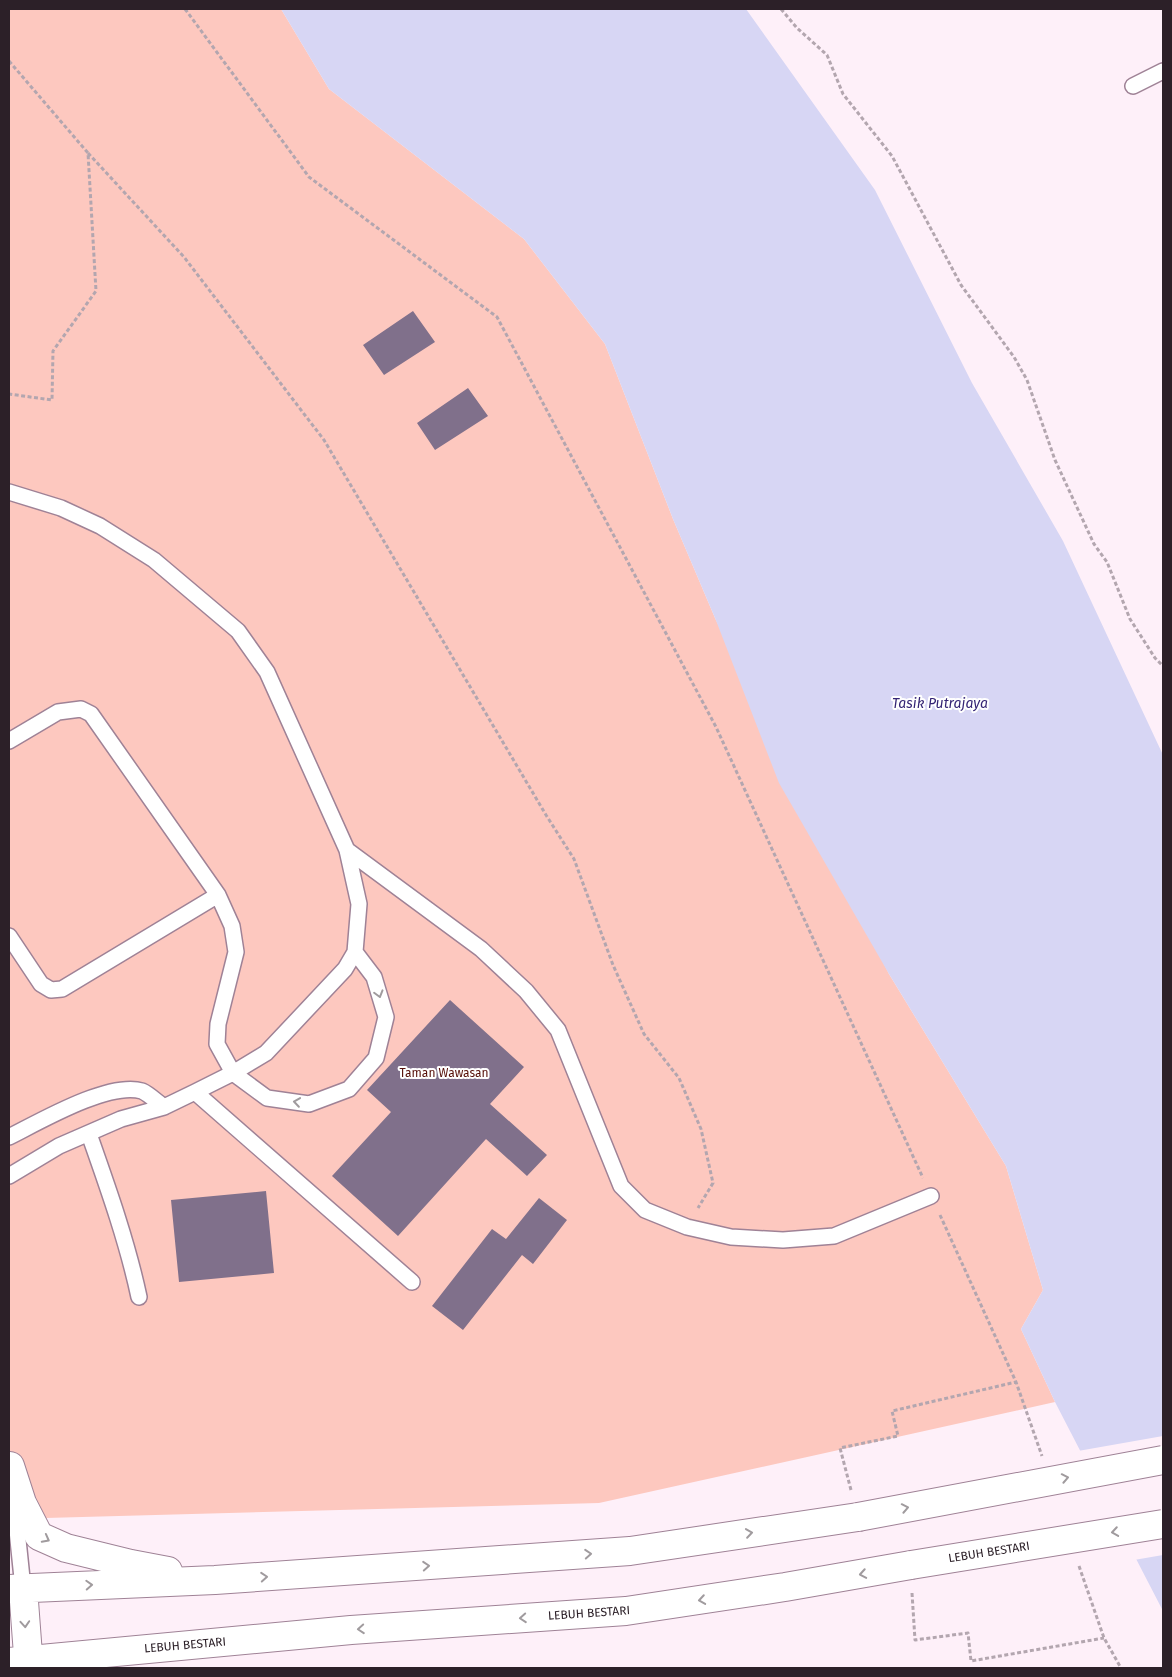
<svg xmlns="http://www.w3.org/2000/svg" width="1172" height="1677" viewBox="0 0 1172 1677" font-family="'Fira Sans',sans-serif">
<style>
.green{fill:#fdc8bf}
.water{fill:#d7d6f4}
.pier{fill:#fef0f9}
.building{fill:#80708b}
.lines{fill:none;stroke-linecap:round;stroke-linejoin:round}
.lane-casing{stroke:#9f8296;stroke-width:18}
.secondary-casing{stroke:#9f8296;stroke-width:30}
.path{stroke:#b3a6af;stroke-width:3;stroke-dasharray:4 2.5;stroke-linecap:butt}
.lane{stroke:#fff;stroke-width:15}
.secondary{stroke:#fff;stroke-width:28}
.secondary-bridge-casing{stroke:#9f8296;stroke-width:30;stroke-linecap:butt}
.secondary-bridge{stroke:#fff;stroke-width:28}
.oneway{stroke:#a09b9e}
.labels{text-anchor:middle;dominant-baseline:central;stroke-width:4;stroke-linejoin:round;paint-order:stroke}
.park-label{font-size:12px;fill:#550e07;stroke:#fff}
.street-label{font-size:12px;fill:#2c2028;stroke:#fff}
.water-label{font-size:14px;font-style:italic;fill:#352575;stroke:#fff}
</style>
<rect width="100%" height="100%" fill="#fef0f9"/>
<path class="green" d="M 9,9 L 281,9 L 329,89 L 524,239 L 605,344 L 673,519 L 715,618 L 889,974 L 1006,1166 L 1043,1290 L 1021,1329 L 1055,1402 L 599,1503 L 9,1519 Z"/>
<path class="water" d="M 281,9 L 746,9 L 875,190 L 972,383 L 1063,541 L 1163,755 L 1163,1611 L 1055,1402 L 1021,1329 L 1043,1290 L 1006,1166 L 889,974 L 779,783 L 715,618 L 673,519 L 605,344 L 524,239 L 329,89 Z"/>
<path class="pier" d="M 1163,1436 L 1163,1555 L 1134,1560 L 1078,1451 Z"/>
<path class="building" d="M 413,311 L 435,342 L 384,375 L 363,345 Z
M 468,388 L 488,416 L 435,450 L 417,423 Z
M 450,1000 L 524,1067 L 490,1104 L 547,1155 L 527,1176 L 486,1139 L 398,1236 L 332,1176 L 391,1112 L 367,1090 Z
M 266,1191 L 274,1273 L 179,1282 L 171,1200 Z
M 539,1198 L 567,1220 L 533,1264 L 522,1255 L 463,1330 L 432,1306 L 492,1229 L 506,1239 Z"/>
<g class="lines">
<g class="lane-casing">
<path id="lane" d="M 1133,86 L 1163,71
M 9,492 L 61,508 L 100,526 L 154,560 L 238,631 L 267,672 L 347,850 L 481,949 L 526,991 L 558,1030 L 621,1186 L 645,1210 L 687,1227 L 731,1237 L 783,1240 L 834,1236 L 931,1196
M 9,741 L 58,712 L 81,709 L 91,714 L 218,895 L 232,926 L 236,952 L 218,1024 L 217,1044 L 233,1073 L 267,1098 L 309,1104 L 349,1089 L 376,1058 L 386,1017 L 374,977 L 355,952
M 9,936 L 41,984 L 51,990 L 62,989 L 218,895
M 195,1092 L 412,1282
M 89,1134 C 108,1188 127,1241 139,1297
M 9,1137 C 39,1122 109,1081 142,1091 C 149,1094 157,1102 164,1107
M 9,1176 L 59,1146 L 121,1119 L 164,1107 L 195,1092 L 233,1073 L 266,1053 L 345,969 L 355,952 L 359,904 L 347,850
M 14,1501 L 23,1588"/>
</g>
<g class="secondary-casing">
<path id="secondary" d="M 10,1466 L 22,1503 L 39,1536 L 66,1548 L 131,1564 L 168,1571
M 23,1588 L 29,1668
M 9,1589 L 215,1580 L 630,1551 L 858,1517
M 9,1662 L 351,1630 L 626,1611 L 785,1587 L 911,1565"/>
</g>
<path class="path" d="M 185,9 L 309,177 L 497,317 L 716,727 L 923,1178
M 781,9 L 797,28 L 827,55 L 843,94 L 892,156 L 961,285 L 1014,357 L 1027,380 L 1055,460 L 1094,544 L 1107,562 L 1130,619 L 1155,658 L 1163,666
M 9,61 L 88,153 L 96,291 L 53,351 L 52,400 L 9,394
M 88,153 L 184,257 L 324,440 L 546,815 L 574,859 L 613,965 L 644,1034 L 679,1078 L 701,1129 L 713,1183 L 698,1208
M 940,1215 L 1016,1382 L 1042,1456
M 851,1490 L 840,1448 L 898,1436 L 892,1411 L 1016,1382
M 1079,1566 L 1104,1638 L 1121,1668
M 912,1593 L 915,1640 L 968,1633 L 971,1661 L 1104,1638"/>
<use href="#lane" class="lane"/>
<use href="#secondary" class="secondary"/>
<g class="secondary-bridge-casing">
<path id="secondary-bridge" d="M 858,1517 L 1163,1460
M 911,1565 L 1163,1524"/>
</g>
<use href="#secondary-bridge" class="secondary-bridge"/>
</g>
<defs><path id="oneway-chevron" d="M-2-3.5L2.5 0L-2 3.5" fill="none" stroke-width="1.6" stroke-linecap="round" stroke-linejoin="round" transform="scale(1.25)"/></defs>
<g class="oneway">
<use href="#oneway-chevron" transform="translate(379 994) rotate(74)"/>
<use href="#oneway-chevron" transform="translate(297 1102) rotate(-172)"/>
<use href="#oneway-chevron" transform="translate(1065 1478) rotate(-11)"/>
<use href="#oneway-chevron" transform="translate(905 1508) rotate(-11)"/>
<use href="#oneway-chevron" transform="translate(1115 1532) rotate(171)"/>
<use href="#oneway-chevron" transform="translate(749 1533) rotate(-8)"/>
<use href="#oneway-chevron" transform="translate(46 1539) rotate(28)"/>
<use href="#oneway-chevron" transform="translate(588 1554) rotate(-4)"/>
<use href="#oneway-chevron" transform="translate(426 1566) rotate(-4)"/>
<use href="#oneway-chevron" transform="translate(863 1574) rotate(170)"/>
<use href="#oneway-chevron" transform="translate(264 1577) rotate(-4)"/>
<use href="#oneway-chevron" transform="translate(89 1585) rotate(-3)"/>
<use href="#oneway-chevron" transform="translate(702 1600) rotate(171)"/>
<use href="#oneway-chevron" transform="translate(523 1618) rotate(176)"/>
<use href="#oneway-chevron" transform="translate(25 1624) rotate(86)"/>
<use href="#oneway-chevron" transform="translate(361 1629) rotate(176)"/>
</g>
<g class="labels">
<g class="park-label">
<text x="444" y="1073">Taman Wawasan</text>
</g>
<g class="street-label">
<text transform="translate(989 1552) rotate(-9)">LEBUH BESTARI</text>
<text transform="translate(589 1613) rotate(-4)">LEBUH BESTARI</text>
<text transform="translate(185 1645) rotate(-5)">LEBUH BESTARI</text>
</g>
<g class="water-label">
<text x="940" y="703">Tasik Putrajaya</text>
</g>
</g>
<rect width="1172" height="1677" fill="none" stroke="#2c2028" stroke-width="20"/>
</svg>
